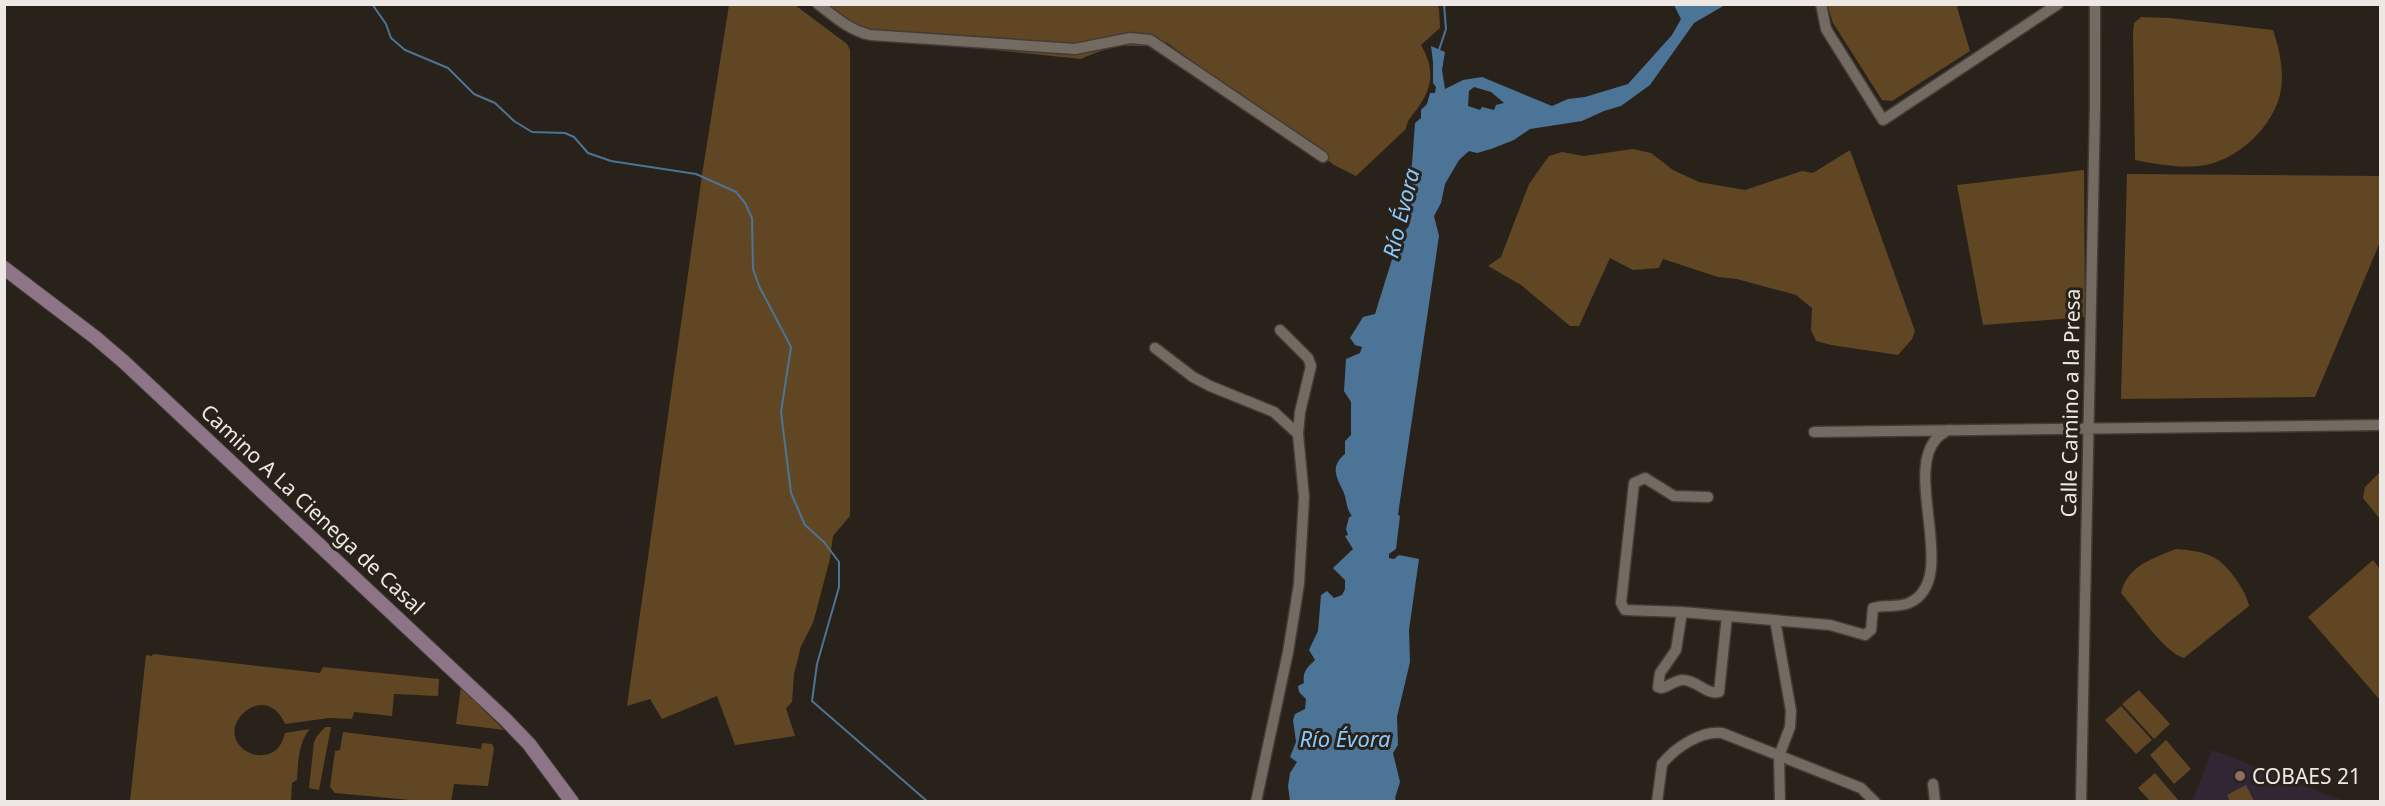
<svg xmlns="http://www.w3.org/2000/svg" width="2385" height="806" viewBox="0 0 2385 806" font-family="'Noto Sans',sans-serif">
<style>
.education{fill:#312634}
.green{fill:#614624}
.water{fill:#4b7496;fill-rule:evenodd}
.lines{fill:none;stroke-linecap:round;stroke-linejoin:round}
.stream{stroke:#4b7496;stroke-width:2}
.street-casing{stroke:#413c36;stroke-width:13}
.secondary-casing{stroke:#413c36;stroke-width:16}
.street{stroke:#736b62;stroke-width:10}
.secondary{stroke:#8d7487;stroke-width:14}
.education-dot{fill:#8d6e63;stroke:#29221a;stroke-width:2}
.labels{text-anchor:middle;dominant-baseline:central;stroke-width:6;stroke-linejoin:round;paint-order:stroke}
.street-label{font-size:21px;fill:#ede8e3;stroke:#29221a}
.poi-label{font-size:21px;fill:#ede8e3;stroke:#29221a;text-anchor:start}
.water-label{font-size:22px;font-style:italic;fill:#89caff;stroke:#29221a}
</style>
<rect width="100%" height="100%" fill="#29221a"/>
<path class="education" d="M 2212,750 L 2344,801 L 2192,802 Z"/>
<path class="green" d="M 1436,4 L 1439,8 L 1440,28 L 1421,45 C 1435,69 1433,87 1417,109 C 1412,116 1407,120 1406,129 L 1356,176 L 1334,165 L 1166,42 C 1154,49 1137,45 1123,46 C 1108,48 1094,53 1081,59 L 870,37 L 822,5 Z
M 1827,4 L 1960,5 L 1957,7 L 1970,51 L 1892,101 L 1882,100 L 1833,23 Z
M 729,5 L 795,5 L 847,44 L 850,50 L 850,516 L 833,536 L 830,559 L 813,623 L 801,646 L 794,674 L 792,702 L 786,708 L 795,736 L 735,745 L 717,696 L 662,719 L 650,699 L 627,706 L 702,175 Z
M 2141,17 L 2170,18 L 2273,30 C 2279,48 2284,69 2281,89 C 2276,125 2236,163 2199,166 C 2178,168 2155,164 2135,160 L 2133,32 L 2134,23 Z
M 1633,149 L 1651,153 L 1673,170 L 1699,182 L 1745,190 L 1802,171 L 1813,173 L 1850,150 L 1915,331 L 1912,339 L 1898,355 L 1831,345 L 1816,341 L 1811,330 L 1812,308 L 1796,295 L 1737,279 L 1718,277 L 1663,259 L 1659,268 L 1633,270 L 1610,258 L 1579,326 L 1570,326 L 1521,285 L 1488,266 L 1501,257 L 1529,184 L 1549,156 L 1562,152 L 1584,156 Z
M 2084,170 L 2085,317 L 1983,325 L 1957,185 Z
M 2127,174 L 2380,176 L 2380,242 L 2315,397 L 2121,399 Z
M 2380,472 L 2380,519 L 2363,498 L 2365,487 Z
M 2176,549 C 2189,550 2201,551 2213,557 C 2227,563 2247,592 2249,606 L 2184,658 C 2165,653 2135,609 2121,593 C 2128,565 2152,559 2176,549 Z
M 2373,560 L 2380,569 L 2380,700 L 2308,617 Z
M 153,654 L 320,673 L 323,667 L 439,679 L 438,696 L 394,694 L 392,716 L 354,712 L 352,719 L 329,718 L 285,724 C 265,677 211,729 246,751 C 254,756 264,757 273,752 C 280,748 283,741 285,733 L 310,729 C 298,742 298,764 297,780 L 292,783 L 291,801 L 130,801 L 146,655 L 152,656 Z
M 461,687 L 504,730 L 456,724 Z
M 2139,690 L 2170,724 L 2154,739 L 2122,704 Z
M 2121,706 L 2152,740 L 2136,754 L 2105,720 Z
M 325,727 L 331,727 L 319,790 L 309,788 L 314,742 L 317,736 Z
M 343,732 L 481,749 L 482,743 L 492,744 L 494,748 L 488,786 L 454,784 L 451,802 L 422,801 L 335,793 L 330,787 L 335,751 L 340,750 Z
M 2166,740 L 2191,769 L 2174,784 L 2150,755 Z
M 2155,773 L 2179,801 L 2150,801 L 2138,788 Z
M 2246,785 L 2254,801 L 2230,801 L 2227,795 Z"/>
<path class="water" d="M 1674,5 L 1725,5 L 1694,23 L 1650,85 L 1621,106 L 1604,111 L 1582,121 L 1530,129 L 1514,140 L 1491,149 L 1477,153 L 1469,151 L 1459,160 L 1445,184 L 1441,203 L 1434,216 L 1439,236 L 1400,501 L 1398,515 L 1400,516 L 1396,549 L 1389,554 L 1389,558 L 1394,559 L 1399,555 L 1419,559 L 1409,630 L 1410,662 L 1397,717 L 1398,745 L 1393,753 L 1400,782 L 1395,798 L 1396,801 L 1290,801 L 1288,786 L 1290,773 L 1297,762 L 1290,757 L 1296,742 L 1293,720 L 1295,714 L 1305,709 L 1306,699 L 1299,692 L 1298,686 L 1304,683 C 1302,671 1308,667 1315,660 L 1309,650 L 1318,631 L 1321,595 L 1327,591 L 1334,598 L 1342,595 L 1345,589 L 1345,580 L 1333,568 L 1353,549 L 1345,536 L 1348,535 L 1346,529 L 1349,517 L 1352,516 C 1346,509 1347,501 1344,493 C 1337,478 1329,467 1345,454 L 1345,441 L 1351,435 L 1351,402 L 1344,391 L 1346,359 L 1360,353 L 1362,347 L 1355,345 L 1350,338 L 1363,317 L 1375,314 L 1398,240 L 1409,226 L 1402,202 L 1412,164 L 1415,123 L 1421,118 L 1421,110 L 1427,104 L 1430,93 L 1435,93 L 1436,87 L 1433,83 L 1433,62 L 1431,46 L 1445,52 L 1442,70 L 1445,89 L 1463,80 L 1482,77 L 1552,106 L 1568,99 L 1585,97 L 1628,84 L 1672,35 L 1681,19 ZM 1474,87 L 1491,92 L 1504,103 L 1496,105 L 1494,110 L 1482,107 L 1480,110 L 1468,106 L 1469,91 Z"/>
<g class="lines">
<path class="stream" d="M 372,4 L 386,24 L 391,38 L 405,50 L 448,68 L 474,94 L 495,103 L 514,121 L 532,132 L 565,133 L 574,137 L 588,153 L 611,161 L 696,174 L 736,192 L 745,203 L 752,218 L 753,269 L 759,286 L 791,347 L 781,412 L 791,493 L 805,525 L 824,542 L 839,562 L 839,587 L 817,664 L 812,701 L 928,802
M 1439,50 L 1446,29 L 1444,4"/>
<g class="street-casing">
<path id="street" d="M 818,4 C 835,17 849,30 870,35 L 1075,49 L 1130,38 L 1150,40 L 1323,157
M 1821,4 L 1826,29 L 1883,120 L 2058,4
M 1155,348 L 1193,377 L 1210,386 L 1274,412 L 1298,434
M 1814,432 L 2380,425
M 1708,497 L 1674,496 L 1645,478 L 1634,483 L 1621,603 L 1625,610 L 1682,612 L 1830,625 L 1865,635 L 1871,630 L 1873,608 C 1884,604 1898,608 1909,603 C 1961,580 1902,474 1937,438 C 1940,435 1945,432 1949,430
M 1682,612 L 1676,650 L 1660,673 L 1658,687 L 1661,688 C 1668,687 1675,680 1683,680 C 1697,680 1706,695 1719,692 L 1727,616
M 1775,620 L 1791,711 L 1790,727 L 1779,756 L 1780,802
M 1933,784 L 1935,802
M 1256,802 L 1288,652 L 1299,584 L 1304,497 L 1298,434 L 1300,412 L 1311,366 L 1308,358 L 1280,330
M 1657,802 L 1662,764 C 1675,748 1701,730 1722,733 L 1861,788 L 1875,802
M 2081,802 L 2095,106 L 2095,4"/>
</g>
<g class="secondary-casing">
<path id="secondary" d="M 4,268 L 96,338 L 124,362 L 506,720 L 529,744 L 572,802"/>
</g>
<use href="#street" class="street"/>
<use href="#secondary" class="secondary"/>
</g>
<circle class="education-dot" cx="2240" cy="776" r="6"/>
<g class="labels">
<g class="street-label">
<text transform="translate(2070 403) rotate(-89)">Calle Camino a la Presa</text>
<text transform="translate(313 509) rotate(43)">Camino A La Cienega de Casal</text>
</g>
<g class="poi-label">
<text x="2252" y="776">COBAES 21</text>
</g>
<g class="water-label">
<text transform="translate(1400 213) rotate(-76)">Río Évora</text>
<text x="1345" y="738">Río Évora</text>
</g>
</g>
<rect width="2385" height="806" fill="none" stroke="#ede8e3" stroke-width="12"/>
</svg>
